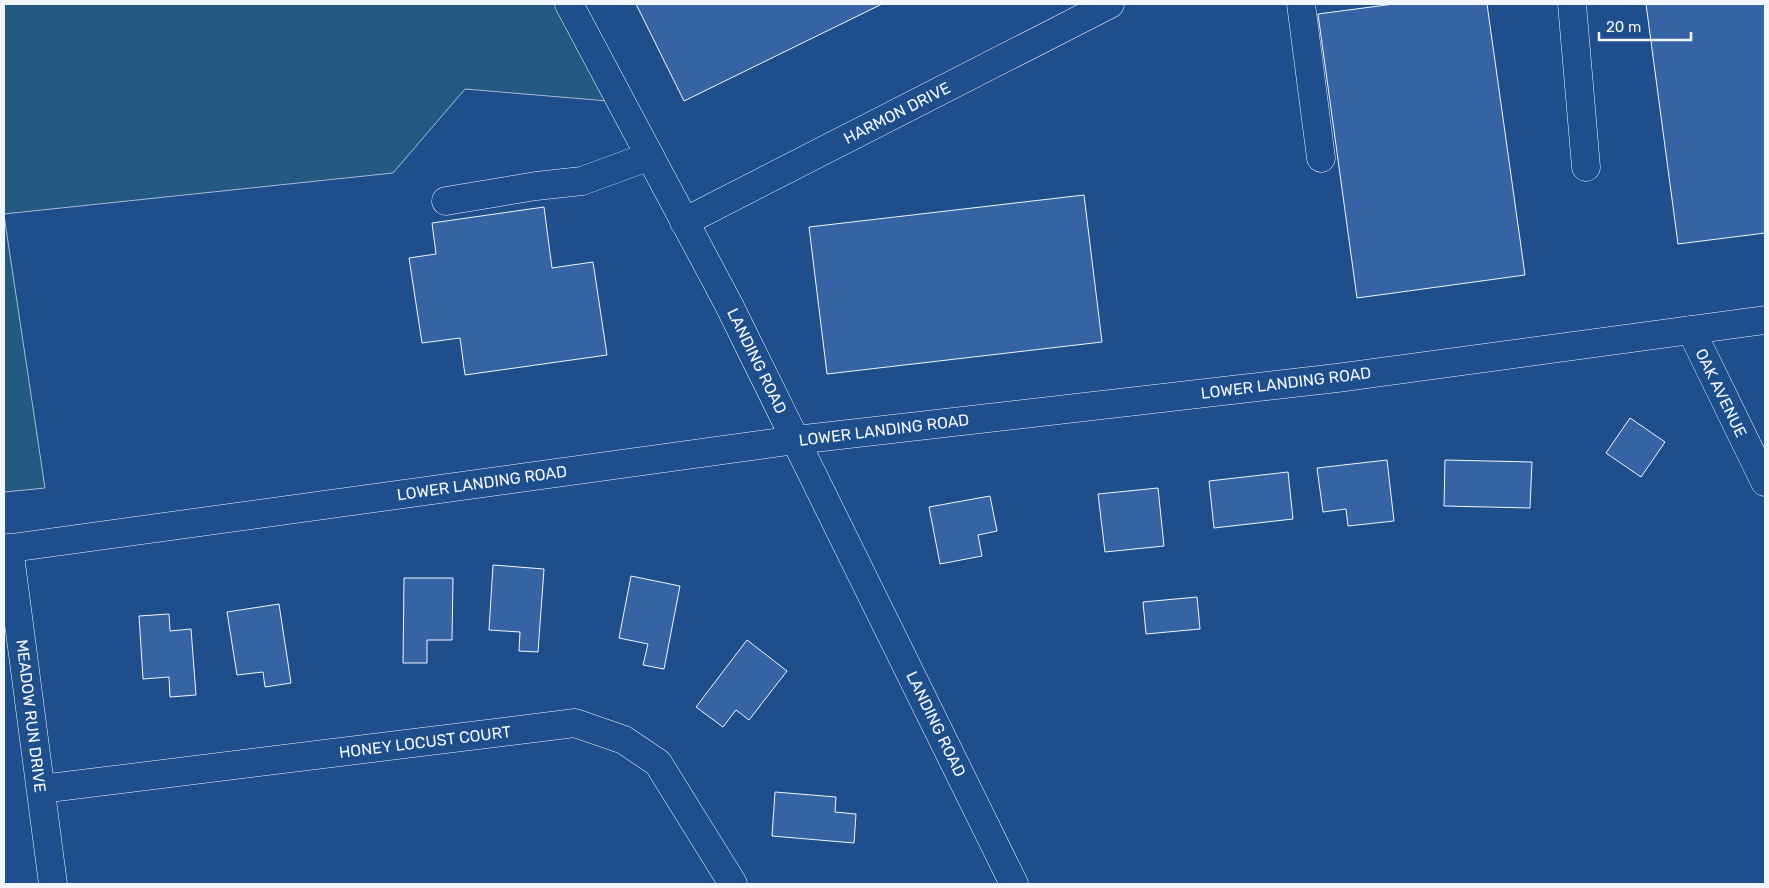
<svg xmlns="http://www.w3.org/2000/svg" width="1769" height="888" viewBox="0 0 1769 888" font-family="Rubik,sans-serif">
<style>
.green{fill:#245a82;stroke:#a8bbd7}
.building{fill:#3563a3;stroke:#f2f6ff}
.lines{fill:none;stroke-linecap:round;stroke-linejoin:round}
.minor-casing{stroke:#f2f6ff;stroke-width:29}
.major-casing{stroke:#f2f6ff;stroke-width:29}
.minor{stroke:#1f4e8c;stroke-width:28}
.major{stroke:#1f4e8c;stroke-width:28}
.labels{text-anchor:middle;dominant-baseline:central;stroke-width:4;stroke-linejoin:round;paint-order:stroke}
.street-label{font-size:16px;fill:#f2f6ff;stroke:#1f4e8c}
</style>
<rect width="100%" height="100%" fill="#1f4e8c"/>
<path class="green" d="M 4,4 L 559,4 L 608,101 L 465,89 L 393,173 L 4,214 Z
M 4,215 L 45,488 L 4,492 Z"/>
<path class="building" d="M 636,4 L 882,4 L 684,101 Z
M 1394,4 L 1487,4 L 1525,275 L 1357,298 L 1318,14 Z
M 1646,4 L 1765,4 L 1765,233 L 1678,244 Z
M 1084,195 L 1102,342 L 827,374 L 809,227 Z
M 544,207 L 552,268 L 593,262 L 607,355 L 465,375 L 460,338 L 422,343 L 409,258 L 436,254 L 432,223 Z
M 1630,418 L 1665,442 L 1641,477 L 1606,453 Z
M 1387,460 L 1394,521 L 1348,526 L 1346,509 L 1323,512 L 1317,468 Z
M 1445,460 L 1532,462 L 1530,508 L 1444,506 Z
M 1288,472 L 1293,519 L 1214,528 L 1209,481 Z
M 1158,488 L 1164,546 L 1105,552 L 1098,494 Z
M 990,496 L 997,531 L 978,535 L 982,556 L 940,564 L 929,507 Z
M 493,565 L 544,569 L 538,652 L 519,651 L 520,632 L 489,630 Z
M 631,576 L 680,586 L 664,669 L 643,665 L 648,644 L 619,638 Z
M 404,578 L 453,578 L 452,640 L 427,640 L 427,663 L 403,663 Z
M 1197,597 L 1200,629 L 1146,634 L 1143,602 Z
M 279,604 L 291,683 L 265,687 L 263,672 L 237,675 L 227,612 Z
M 169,614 L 170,631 L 191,629 L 196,695 L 170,697 L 169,677 L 143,679 L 139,616 Z
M 747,640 L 787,671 L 749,720 L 736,710 L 723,727 L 696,707 Z
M 775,792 L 836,797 L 835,812 L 856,814 L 854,843 L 772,836 Z"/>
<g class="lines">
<g class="minor-casing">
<path id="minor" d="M 569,4 L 729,305 L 1014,884
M 1301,4 L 1321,158
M 1572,4 L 1586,167
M 446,201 L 536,186 L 582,181 L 650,156
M 684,222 L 1110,4
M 1691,330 L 1765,482
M 9,548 L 53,884
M 41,789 L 575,723 L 624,740 L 658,763 L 733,884"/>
</g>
<g class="major-casing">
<path id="major" d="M 4,549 L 796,440 L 1337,378 L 1765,320"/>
</g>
<use href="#minor" class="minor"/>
<use href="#major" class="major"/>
</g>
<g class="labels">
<g class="street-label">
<text transform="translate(897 113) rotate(-27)">HARMON DRIVE</text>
<text transform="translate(757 361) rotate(64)">LANDING ROAD</text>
<text transform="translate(1286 383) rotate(-7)">LOWER LANDING ROAD</text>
<text transform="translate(1721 393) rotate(64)">OAK AVENUE</text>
<text transform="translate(884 430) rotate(-7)">LOWER LANDING ROAD</text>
<text transform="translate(482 483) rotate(-8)">LOWER LANDING ROAD</text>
<text transform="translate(31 716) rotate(83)">MEADOW RUN DRIVE</text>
<text transform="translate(936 724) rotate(64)">LANDING ROAD</text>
<text transform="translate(425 742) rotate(-7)">HONEY LOCUST COURT</text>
</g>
</g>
<rect width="1769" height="888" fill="none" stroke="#f2f6ff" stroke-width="10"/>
<path d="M1599 32v8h92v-8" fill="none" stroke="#f2f6ff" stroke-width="2.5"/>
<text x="1606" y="32" font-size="15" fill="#f2f6ff" stroke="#1f4e8c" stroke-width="4" paint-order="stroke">20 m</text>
</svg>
